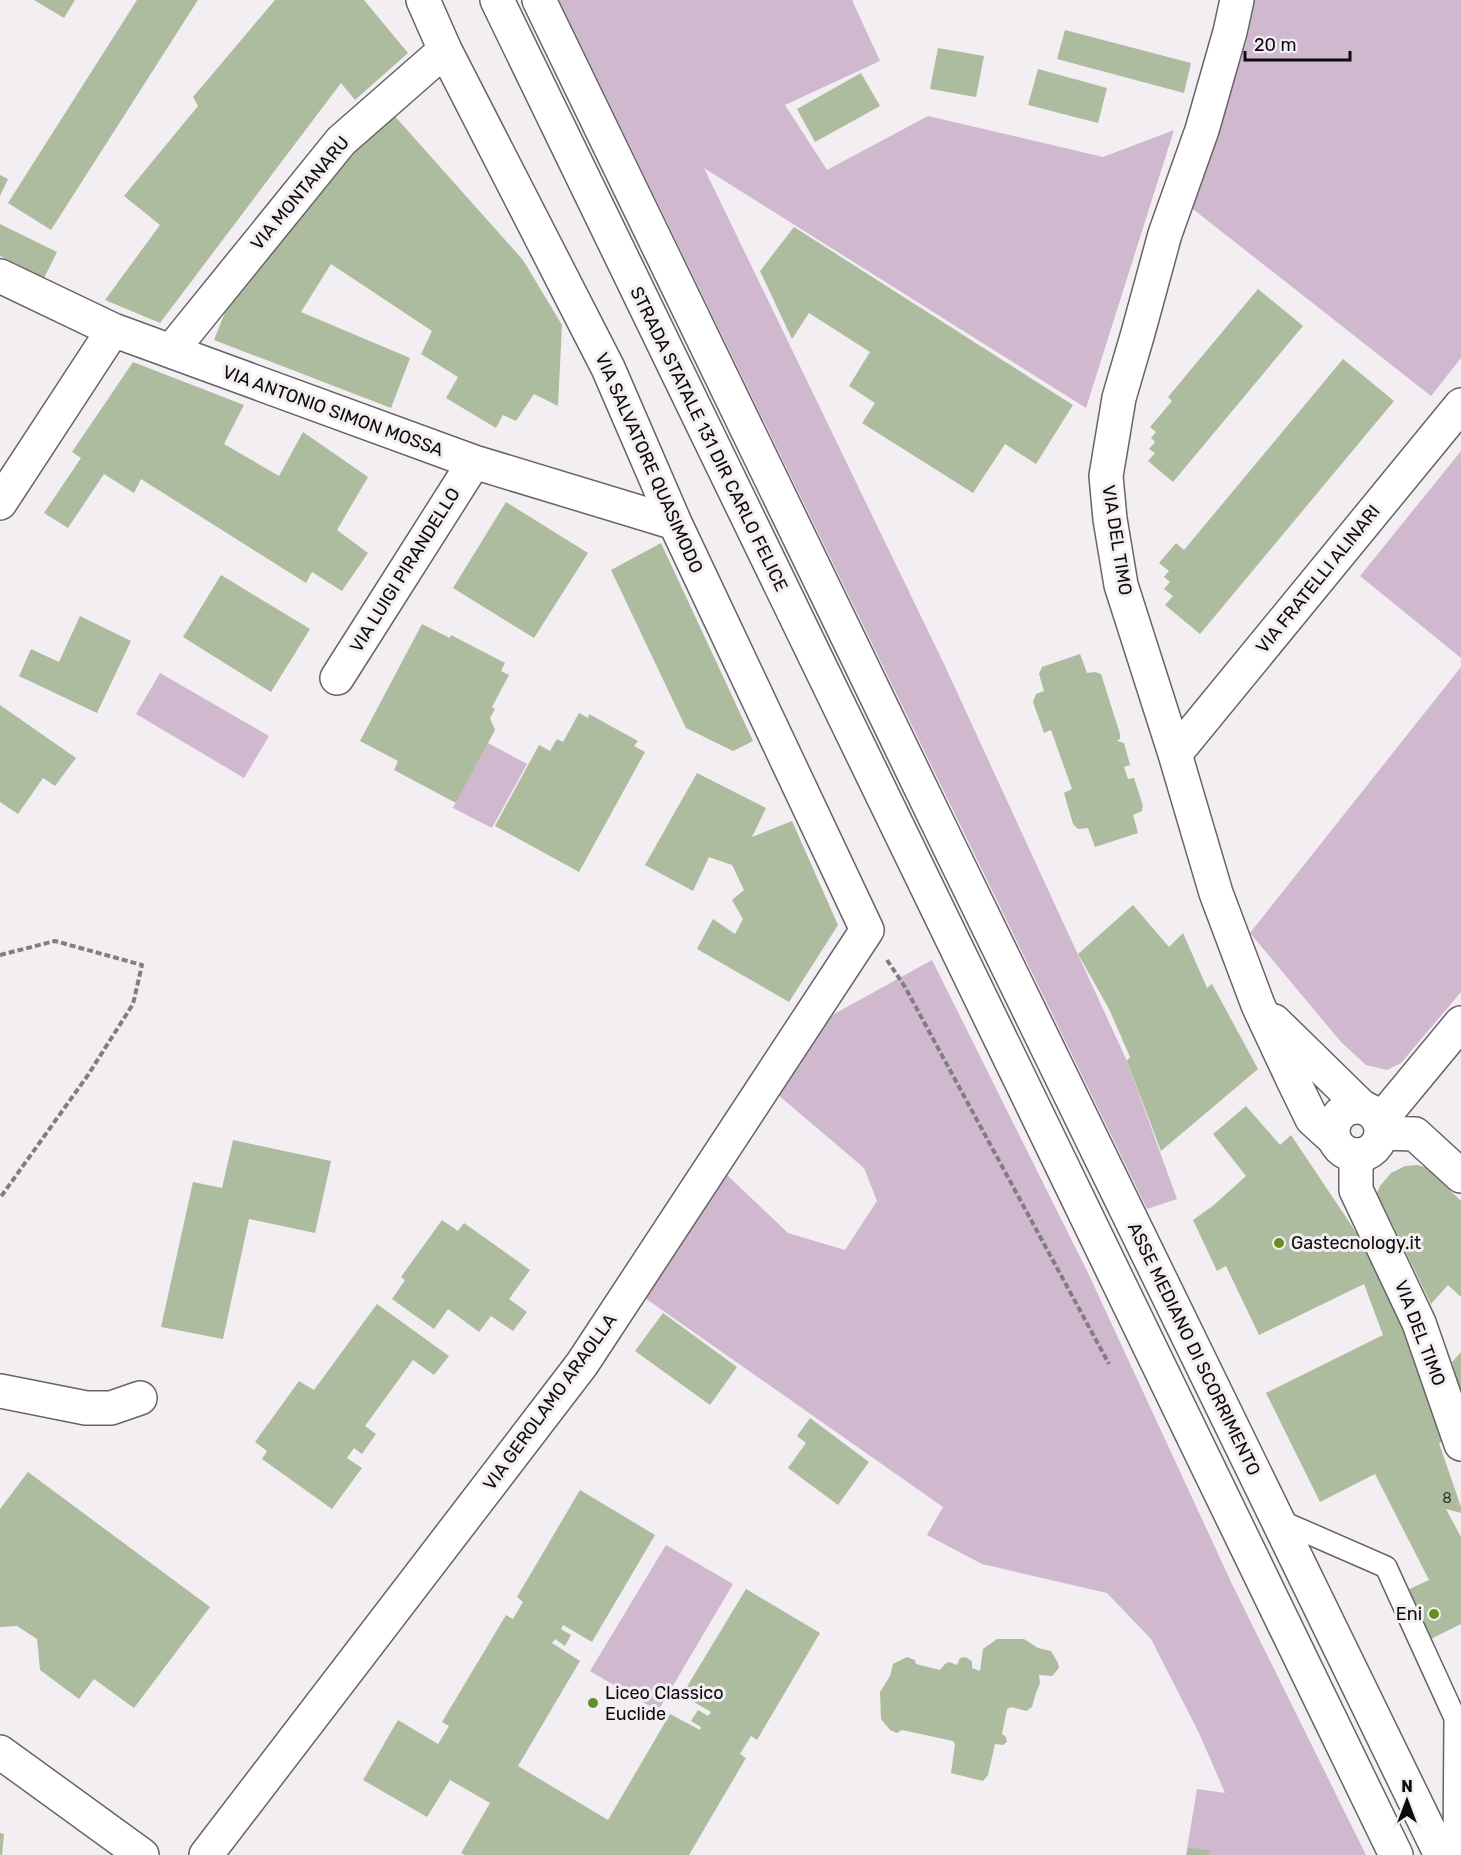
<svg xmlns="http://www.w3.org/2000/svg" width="1461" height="1855" viewBox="0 0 1461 1855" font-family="Rubik,sans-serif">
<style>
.green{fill:#d0b9cf}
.building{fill:#adbc9f}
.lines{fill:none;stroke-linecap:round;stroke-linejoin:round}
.service-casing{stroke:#676467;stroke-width:24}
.minor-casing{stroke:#676467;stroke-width:36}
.tertiary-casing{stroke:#676467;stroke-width:36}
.trunk-casing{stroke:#676467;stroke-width:36}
.path{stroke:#817e81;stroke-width:4;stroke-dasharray:6 3;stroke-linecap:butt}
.service{stroke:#fff;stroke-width:21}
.minor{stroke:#fff;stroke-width:33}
.tertiary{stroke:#fff;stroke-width:33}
.trunk{stroke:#fff;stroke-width:33}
.poi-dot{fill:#629025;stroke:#f2eef2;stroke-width:2}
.labels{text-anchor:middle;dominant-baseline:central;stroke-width:6;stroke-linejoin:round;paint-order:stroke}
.number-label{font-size:15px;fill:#353732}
.street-label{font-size:18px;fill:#0d0b0d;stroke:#f2eef2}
.poi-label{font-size:18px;fill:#0d0b0d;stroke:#f2eef2;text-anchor:start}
</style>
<rect width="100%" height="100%" fill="#f2eef2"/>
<path class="green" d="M 559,0 L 852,0 L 880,61 L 785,105 L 827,170 L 928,116 L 1103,157 L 1174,130 L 1086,408 L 704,168 L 944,664 L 1127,1061 L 1177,1199 L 1147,1209 Z
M 1255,0 L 1461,0 L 1461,358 L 1431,396 L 1189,206 L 1246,43 Z
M 1461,451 L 1461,658 L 1360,576 Z
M 1461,667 L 1461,992 L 1401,1063 L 1387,1070 L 1366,1065 L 1341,1042 L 1250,933 Z
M 160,673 L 269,736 L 244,778 L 136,714 Z
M 488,743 L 527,764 L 492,828 L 453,808 Z
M 932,960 L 1089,1275 L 1232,1584 L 1366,1855 L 1186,1855 L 1197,1789 L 1225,1793 L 1199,1733 L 1151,1639 L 1107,1593 L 982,1564 L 927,1535 L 943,1507 L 645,1298 L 725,1173 L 788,1233 L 845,1250 L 877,1201 L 864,1168 L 777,1094 L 827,1018 Z
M 666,1545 L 733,1584 L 658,1711 L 590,1671 Z"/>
<path class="building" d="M 34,0 L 75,0 L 64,18 Z
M 137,0 L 198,0 L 51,230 L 8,203 Z
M 275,0 L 364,0 L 408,53 L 355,100 L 341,83 L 160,323 L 105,300 L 160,225 L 124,196 L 198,106 L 193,97 Z
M 1065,30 L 1191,63 L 1184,93 L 1057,59 Z
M 938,48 L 984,56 L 976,97 L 930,89 Z
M 1038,69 L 1107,88 L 1098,123 L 1028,105 Z
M 861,73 L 880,106 L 815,142 L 797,109 Z
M 392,113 L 523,260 L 562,325 L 558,406 L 534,394 L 516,421 L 503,415 L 496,428 L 446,398 L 458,377 L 421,354 L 432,331 L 331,264 L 301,312 L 410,358 L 391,408 L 214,340 L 235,287 L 275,233 Z
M 0,175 L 8,179 L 0,196 Z
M 0,224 L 57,252 L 44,278 L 0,256 Z
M 794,227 L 1073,405 L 1036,464 L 1005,444 L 973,493 L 862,423 L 875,403 L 849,386 L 870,352 L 809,313 L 792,339 L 760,271 Z
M 1258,289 L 1303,326 L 1173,482 L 1148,461 L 1155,453 L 1149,449 L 1155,442 L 1151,438 L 1156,432 L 1150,427 L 1172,401 L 1168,397 Z
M 1343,359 L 1394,401 L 1200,634 L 1165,605 L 1173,596 L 1164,589 L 1170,582 L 1164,577 L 1169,571 L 1159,563 L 1176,543 L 1184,550 Z
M 133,362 L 244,405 L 224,444 L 279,476 L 303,432 L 368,477 L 337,530 L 368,553 L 342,591 L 312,572 L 306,583 L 141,479 L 134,493 L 104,474 L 68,528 L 44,513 L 81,458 L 72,452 Z
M 506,502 L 588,553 L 534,638 L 453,588 Z
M 661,543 L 753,741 L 733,751 L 686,728 L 611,570 Z
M 221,575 L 310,629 L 271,692 L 183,637 Z
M 80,616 L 131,641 L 97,713 L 19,676 L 31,649 L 59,662 Z
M 422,624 L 450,638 L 451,635 L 505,663 L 501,671 L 509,675 L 492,707 L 495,709 L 490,718 L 495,730 L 456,803 L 394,770 L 398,761 L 360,741 Z
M 1080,654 L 1087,673 L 1095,672 L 1101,674 L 1120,734 L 1120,739 L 1117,741 L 1124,743 L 1130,765 L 1124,767 L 1128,779 L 1134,778 L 1143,806 L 1142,811 L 1133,815 L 1138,833 L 1095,847 L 1088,828 L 1078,829 L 1073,824 L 1064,793 L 1072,789 L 1051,730 L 1044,733 L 1033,702 L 1036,694 L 1044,691 L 1039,674 L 1042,667 Z
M 0,705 L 76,758 L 55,786 L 43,778 L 18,814 L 0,802 Z
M 579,713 L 588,718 L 589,714 L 638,741 L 634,746 L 645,752 L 579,872 L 495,826 L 539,745 L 550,751 L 557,739 L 563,742 Z
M 697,773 L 766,808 L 752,837 L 792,821 L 838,925 L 789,1002 L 697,949 L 713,919 L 735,934 L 743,919 L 732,900 L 744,890 L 732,865 L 709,857 L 693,891 L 645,865 Z
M 1133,905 L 1169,947 L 1183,933 L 1207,988 L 1212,984 L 1258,1069 L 1161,1151 L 1127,1061 L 1130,1057 L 1109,1009 L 1078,954 Z
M 1246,1106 L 1280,1145 L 1291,1135 L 1384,1274 L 1456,1435 L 1439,1443 L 1461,1507 L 1461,1513 L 1446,1509 L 1461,1537 L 1461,1624 L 1415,1647 L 1390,1598 L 1429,1580 L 1375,1474 L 1320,1502 L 1266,1393 L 1383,1335 L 1364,1284 L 1259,1335 L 1226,1266 L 1217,1271 L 1193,1220 L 1214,1205 L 1246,1176 L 1213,1134 Z
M 233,1140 L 331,1161 L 315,1233 L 249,1219 L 223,1339 L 161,1327 L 193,1182 L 222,1188 Z
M 1418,1165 L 1427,1168 L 1461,1201 L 1461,1297 L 1448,1285 L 1431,1304 L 1377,1193 L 1380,1186 L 1391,1173 L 1405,1166 Z
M 442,1220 L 458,1231 L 464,1223 L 530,1270 L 509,1299 L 527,1312 L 513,1331 L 491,1316 L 479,1332 L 448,1309 L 434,1329 L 392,1299 L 405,1280 L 401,1277 Z
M 377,1304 L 449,1356 L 434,1375 L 413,1360 L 365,1426 L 376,1434 L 362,1454 L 354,1448 L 347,1458 L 362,1468 L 332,1509 L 262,1459 L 267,1451 L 255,1442 L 299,1381 L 314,1390 Z
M 663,1313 L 737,1367 L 710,1405 L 635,1351 Z
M 1461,1352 L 1461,1390 L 1460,1390 L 1452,1362 Z
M 810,1418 L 869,1462 L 838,1505 L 788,1468 L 806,1443 L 797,1436 Z
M 28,1472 L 210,1607 L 134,1708 L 94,1679 L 79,1699 L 40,1670 L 37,1639 L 17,1626 L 0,1627 L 0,1509 Z
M 580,1490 L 655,1535 L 592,1642 L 563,1625 L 561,1629 L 571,1635 L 565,1646 L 555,1639 L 552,1643 L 580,1661 L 518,1766 L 608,1820 L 670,1714 L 700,1730 L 701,1727 L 691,1721 L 698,1710 L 708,1716 L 711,1712 L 682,1695 L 746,1589 L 820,1633 L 757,1740 L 751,1736 L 740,1754 L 746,1758 L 689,1855 L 465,1855 L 461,1853 L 490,1803 L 450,1780 L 427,1817 L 363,1780 L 398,1720 L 438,1744 L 449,1726 L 442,1722 L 506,1615 L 513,1619 L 523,1602 L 517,1597 Z
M 997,1639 L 1024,1639 L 1038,1648 L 1051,1651 L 1058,1663 L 1059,1668 L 1052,1676 L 1039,1675 L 1040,1683 L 1036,1693 L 1032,1707 L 1029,1709 L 1027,1711 L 1011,1707 L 1007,1709 L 1002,1734 L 1006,1737 L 1007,1742 L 1003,1745 L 995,1744 L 988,1775 L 983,1781 L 951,1773 L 955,1744 L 953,1741 L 902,1730 L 897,1733 L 890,1730 L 881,1719 L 880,1692 L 890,1676 L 893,1664 L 907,1657 L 915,1660 L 916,1664 L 940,1670 L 945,1664 L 949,1662 L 957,1665 L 960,1658 L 965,1657 L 972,1661 L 972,1668 L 980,1671 L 983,1649 Z
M 0,1833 L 4,1834 L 2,1855 L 0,1855 Z
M 1188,1848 L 1210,1850 L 1209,1855 L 1187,1855 Z"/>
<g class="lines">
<g class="service-casing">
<path id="service" d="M 1276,1519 L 1386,1567 L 1455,1718 L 1454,1855"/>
</g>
<g class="minor-casing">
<path id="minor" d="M 1237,0 L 1230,32 L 1202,130 L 1165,234 L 1138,333 L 1119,398 L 1106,476 L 1110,519 L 1121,585 L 1175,754 L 1216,893 L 1258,1005 L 1294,1082 L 1312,1119 L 1334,1139
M 0,276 L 113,330 L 474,462 L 675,523
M 171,351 L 341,141 L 445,50
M 0,503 L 113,330
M 337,678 L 474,462
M 1175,754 L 1461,405
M 1274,1021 L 1362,1107
M 1356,1155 L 1356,1190 L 1419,1323 L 1461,1444
M 0,1391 L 86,1408 L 111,1408 L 140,1398
M 0,1752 L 142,1855
M 206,1855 L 582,1364 L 867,930 L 675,523 L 608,368 L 445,50 L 423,0"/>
</g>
<g class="tertiary-casing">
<path id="tertiary" d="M1333 1131a24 24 0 1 1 48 0a24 24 0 1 1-48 0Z
M 1379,1122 L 1461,1023
M 1381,1133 L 1415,1134 L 1461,1176"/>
</g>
<g class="trunk-casing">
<path id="trunk" d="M 497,0 L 1396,1855
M 539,0 L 947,842 L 1441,1855"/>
</g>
<path class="path" d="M 0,955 L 55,941 L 142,965 L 133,1004 L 88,1075 L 0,1198
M 887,960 L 905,987 L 1109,1364"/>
<use href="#service" class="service"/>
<use href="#minor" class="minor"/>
<use href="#tertiary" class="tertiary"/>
<use href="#trunk" class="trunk"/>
</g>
<g class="poi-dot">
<circle cx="1279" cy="1243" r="6"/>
<circle cx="1434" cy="1614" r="6"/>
<circle cx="593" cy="1703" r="6"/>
</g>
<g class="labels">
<g class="number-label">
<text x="1447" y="1498">8</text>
</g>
<g class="street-label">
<text transform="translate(300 193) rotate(-50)">VIA MONTANARU</text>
<text transform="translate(333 411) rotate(20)">VIA ANTONIO SIMON MOSSA</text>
<text transform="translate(709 439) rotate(64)">STRADA STATALE 131 DIR CARLO FELICE</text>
<text transform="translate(649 463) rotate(66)">VIA SALVATORE QUASIMODO</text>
<text transform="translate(1117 540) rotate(81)">VIA DEL TIMO</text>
<text transform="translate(405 570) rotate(-58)">VIA LUIGI PIRANDELLO</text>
<text transform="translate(1318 579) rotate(-51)">VIA FRATELLI ALINARI</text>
<text transform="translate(1420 1333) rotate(69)">VIA DEL TIMO</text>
<text transform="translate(1194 1349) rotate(64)">ASSE MEDIANO DI SCORRIMENTO</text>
<text transform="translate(550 1402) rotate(-54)">VIA GEROLAMO ARAOLLA</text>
</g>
<g class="poi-label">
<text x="1291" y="1243">Gastecnology.it</text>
<text x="1422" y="1614" text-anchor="end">Eni</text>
<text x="605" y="1693">Liceo Classico<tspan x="605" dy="21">Euclide</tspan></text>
</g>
</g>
<g transform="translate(1407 1801)" stroke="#f2eef2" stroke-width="4.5" paint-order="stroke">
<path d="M0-4.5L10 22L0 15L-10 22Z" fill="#0d0b0d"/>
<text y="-9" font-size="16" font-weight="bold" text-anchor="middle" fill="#0d0b0d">N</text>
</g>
<path d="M1245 51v9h105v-9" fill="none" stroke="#0d0b0d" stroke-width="3"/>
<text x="1254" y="51" font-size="18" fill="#0d0b0d" stroke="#f2eef2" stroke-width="4.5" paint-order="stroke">20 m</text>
</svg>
